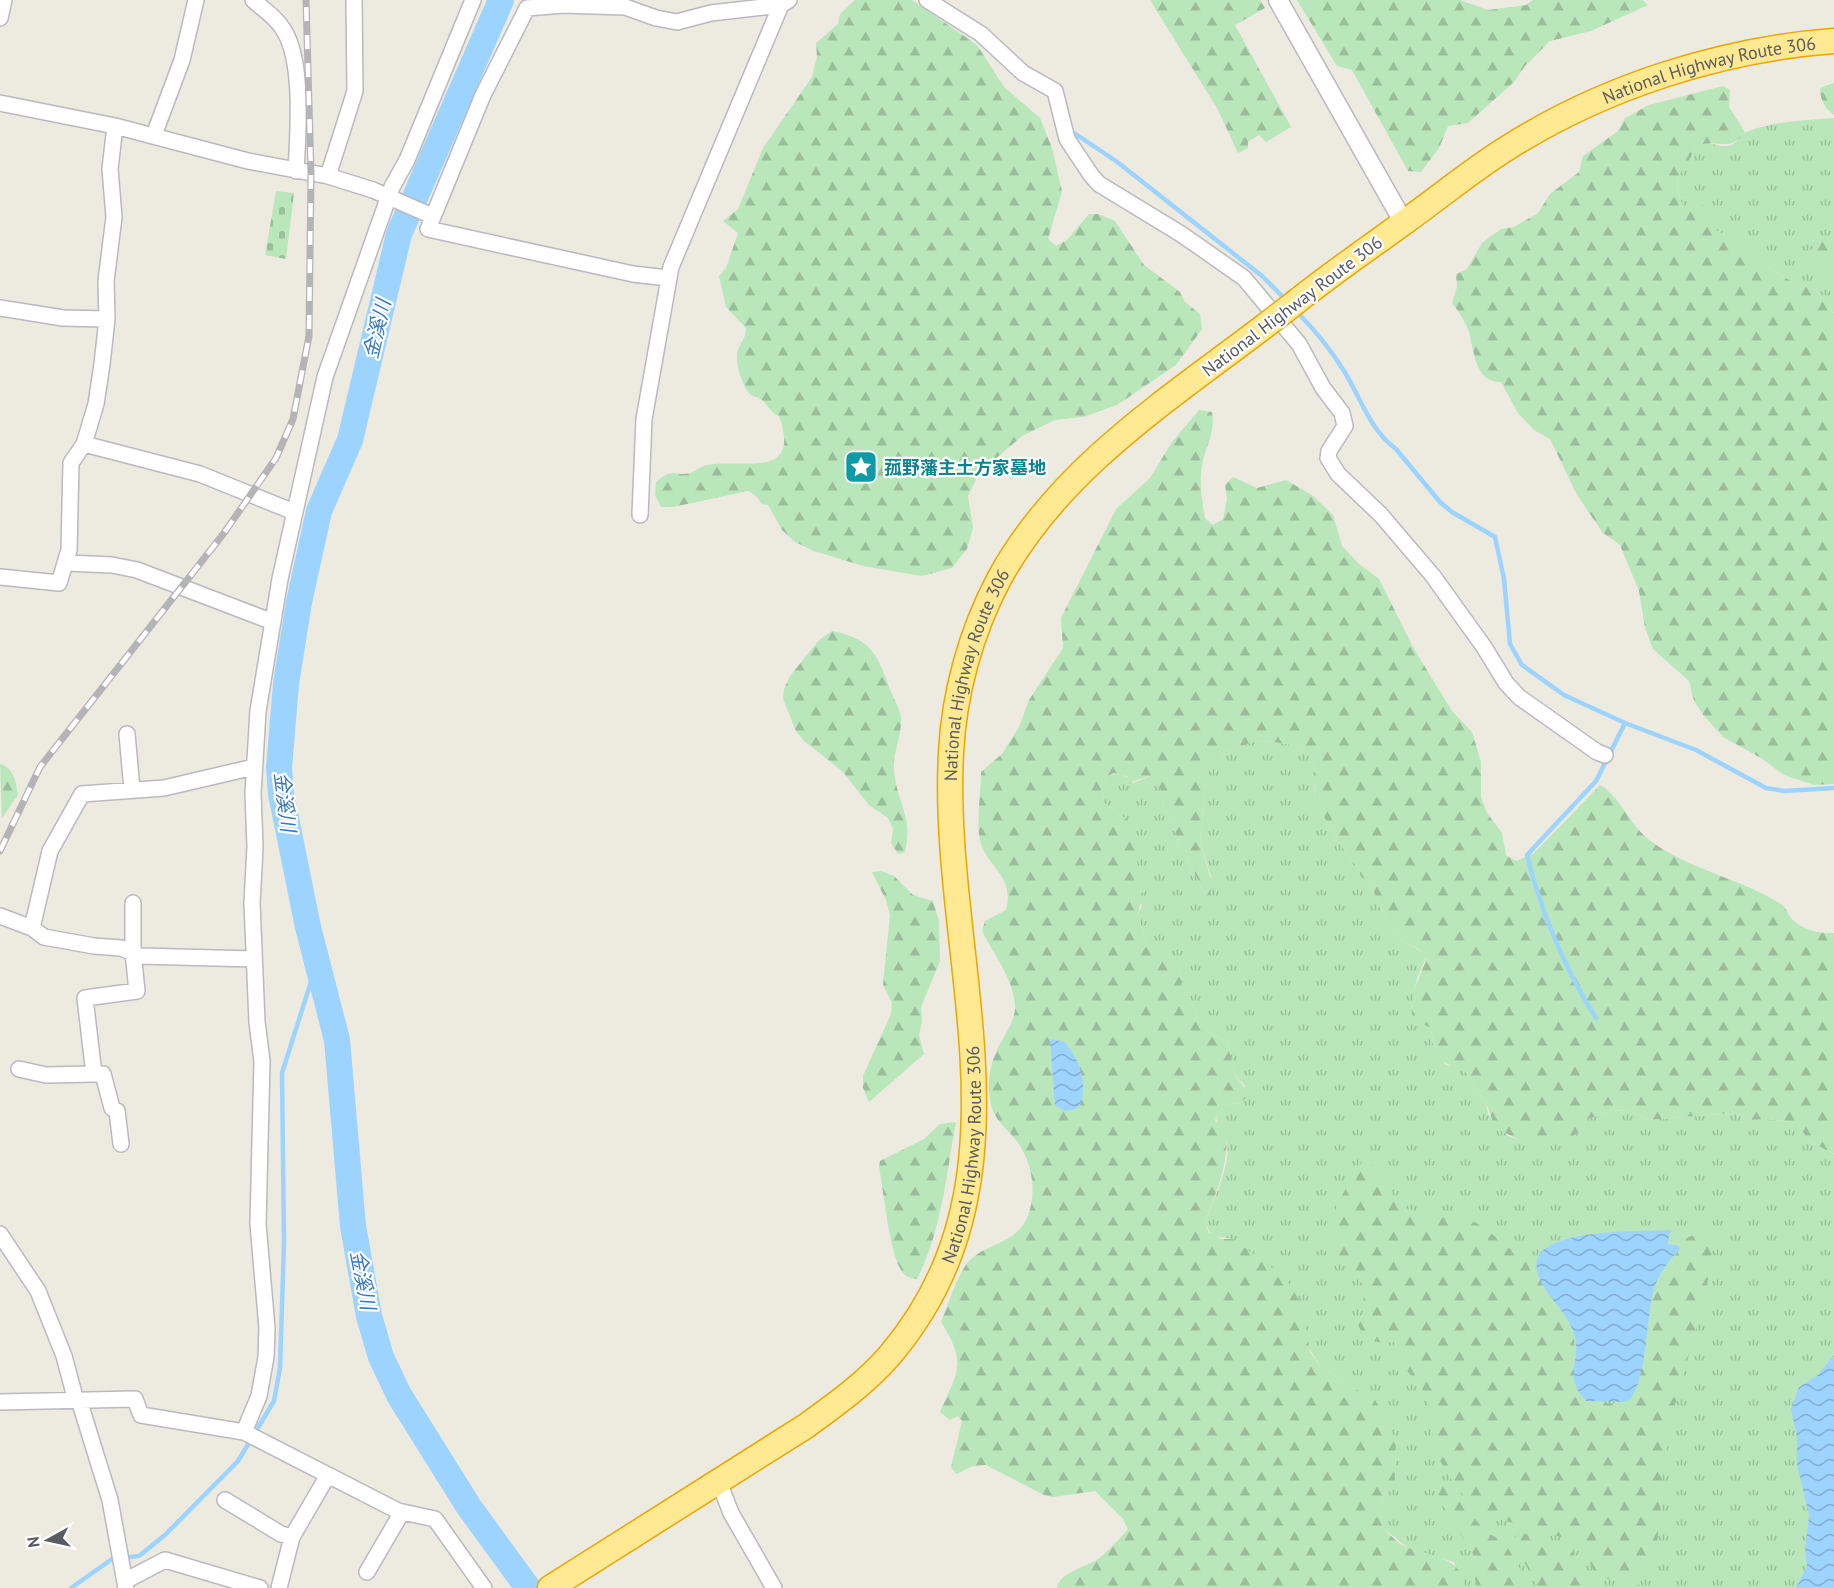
<svg xmlns="http://www.w3.org/2000/svg" width="1834" height="1588" viewBox="0 0 1834 1588" font-family="'PT Sans','Noto Sans JP',sans-serif">
<style>
.grass{fill:url(#grass-tufts)}
.forest{fill:url(#forest-firs)}
.cemetery{fill:url(#cemetery-stones)}
.water{fill:url(#water-waves)}
.lines{fill:none;stroke-linecap:round;stroke-linejoin:round}
.stream{stroke:#9dd3ff;stroke-width:4.5}
.river{stroke:#9dd3ff;stroke-width:26}
.minor-casing{stroke:#b8bac0;stroke-width:18}
.tertiary-casing{stroke:#b8bac0;stroke-width:21}
.trunk-casing{stroke:#eca600;stroke-width:27}
.minor{stroke:#fff;stroke-width:15}
.tertiary{stroke:#fff;stroke-width:18}
.trunk{stroke:#ffea93;stroke-width:24}
.rail-casing{stroke:#b3b4b5;stroke-width:7}
.rail{stroke:#fff;stroke-width:4.5;stroke-dasharray:14;stroke-linecap:butt}
.trunk-bridge-casing{stroke:#eca600;stroke-width:27;stroke-linecap:butt}
.trunk-bridge{stroke:#ffea93;stroke-width:24}
.labels{text-anchor:middle;dominant-baseline:central;stroke-width:4.5;stroke-linejoin:round;paint-order:stroke}
.street-label{font-size:18px;fill:#585c62;stroke:#fff}
.culture-label{font-size:18px;font-weight:bold;fill:#0d838f;stroke:#fff;text-anchor:start}
.water-label{font-size:20px;font-style:italic;fill:#3978be;stroke:#fff}
</style>
<defs>
<pattern id="grass-tufts" width="24" height="20" patternUnits="userSpaceOnUse" patternTransform="scale(1.5)"><rect width="24" height="20" fill="#bae6bb"/><path d="M3 7l-1-3M5 7V3M7 7l1-3M15 17l-1-3M17 17v-4M19 17l1-3" fill="none" stroke="#9abe9b"/></pattern>
<pattern id="forest-firs" width="22" height="20" patternUnits="userSpaceOnUse" patternTransform="scale(1.5)"><rect width="22" height="20" fill="#bae6bb"/><path d="M5 1l3.5 6h-7zM16 11l3.5 6h-7z" fill="#9abe9b"/></pattern>
<pattern id="cemetery-stones" width="16" height="16" patternUnits="userSpaceOnUse" patternTransform="scale(1.5)"><rect width="16" height="16" fill="#bae6bb"/><path d="M2 7V4a2 2 0 0 1 4 0v3zM10 15v-3a2 2 0 0 1 4 0v3z" fill="#9abe9b"/></pattern>
<pattern id="water-waves" width="16" height="10" patternUnits="userSpaceOnUse" patternTransform="scale(1.5)"><rect width="16" height="10" fill="#9dd3ff"/><path d="M0 5q4-4 8 0t8 0" fill="none" stroke="#83aed2"/></pattern>
</defs>
<rect width="100%" height="100%" fill="#edeadf"/>
<path class="grass" d="M 1834,118 L 1834,313 L 1818,292 L 1783,277 L 1768,267 L 1751,250 L 1715,230 L 1712,216 L 1683,208 C 1670,165 1683,180 1695,147 C 1711,139 1713,147 1727,146 C 1738,145 1740,134 1749,131 C 1777,121 1805,120 1834,118 Z
M 1259,740 L 1293,745 L 1308,753 L 1313,760 L 1315,799 L 1319,809 L 1350,859 L 1357,866 L 1361,877 L 1371,883 C 1377,902 1387,927 1403,941 C 1411,947 1421,949 1427,956 L 1417,978 L 1411,1009 L 1431,1028 L 1434,1050 L 1446,1065 L 1459,1067 L 1467,1073 L 1474,1088 L 1486,1102 L 1488,1114 L 1508,1136 L 1522,1141 L 1542,1142 L 1574,1136 L 1588,1119 L 1612,1111 L 1628,1110 L 1648,1120 L 1733,1113 L 1750,1120 L 1766,1119 L 1797,1123 L 1809,1141 L 1834,1154 L 1834,1588 L 1464,1588 L 1454,1562 L 1408,1548 L 1383,1528 C 1380,1506 1378,1497 1395,1482 L 1396,1440 L 1371,1394 L 1354,1389 L 1320,1366 L 1253,1256 L 1233,1239 L 1212,1236 L 1205,1223 C 1213,1202 1231,1164 1227,1143 C 1225,1125 1210,1126 1219,1105 L 1239,1103 L 1245,1086 L 1235,1075 L 1228,1043 L 1209,1032 L 1199,1023 L 1190,997 L 1182,988 L 1180,971 L 1154,945 L 1145,940 L 1138,914 L 1142,906 L 1113,809 L 1104,803 L 1101,787 L 1107,776 C 1118,772 1126,774 1133,783 L 1150,776 L 1160,787 L 1164,809 L 1173,822 L 1178,847 L 1186,856 L 1206,896 L 1211,876 L 1200,842 L 1205,780 L 1210,768 L 1218,763 L 1227,751 Z"/>
<path class="forest" d="M 855,0 L 912,0 L 977,45 L 1004,87 L 1040,118 L 1052,148 L 1062,191 L 1048,239 L 1056,246 L 1067,240 L 1089,214 L 1098,214 L 1115,221 L 1144,265 L 1180,292 L 1185,302 L 1200,314 L 1202,329 L 1176,365 L 1117,405 L 1083,417 L 1055,420 L 1022,436 L 979,473 L 968,496 L 973,528 L 967,549 L 952,568 L 922,576 L 863,566 L 814,551 L 795,542 L 782,530 L 768,505 L 762,504 L 756,496 L 748,491 L 673,507 L 661,507 L 655,495 L 656,482 C 673,467 674,477 690,473 C 696,471 701,466 707,465 C 743,458 802,481 779,416 C 770,412 769,406 762,400 C 759,397 753,397 750,394 C 742,385 734,361 738,350 C 741,341 746,339 746,328 L 726,307 L 719,276 L 726,268 L 738,233 L 723,221 L 738,209 L 763,148 L 812,77 L 817,57 L 816,43 L 838,24 L 840,14 Z
M 1150,0 L 1260,0 L 1265,8 L 1235,25 L 1291,127 L 1266,142 L 1259,135 L 1248,142 L 1248,148 L 1238,153 L 1217,108 Z
M 1297,0 L 1460,0 L 1488,10 L 1526,5 L 1533,0 L 1642,0 L 1648,5 L 1591,31 L 1550,41 L 1525,66 L 1514,82 L 1468,123 L 1448,126 L 1439,148 L 1421,172 L 1408,171 L 1352,70 L 1337,66 Z
M 1834,83 L 1834,115 C 1825,108 1820,100 1820,88 Z
M 1723,86 L 1730,90 L 1729,107 L 1745,132 C 1729,155 1717,136 1695,147 C 1683,180 1670,166 1683,208 L 1690,209 L 1703,205 L 1712,216 L 1716,230 L 1751,250 L 1768,267 L 1783,277 L 1818,292 L 1834,313 L 1834,784 L 1814,785 L 1784,775 L 1761,758 L 1723,737 L 1704,716 L 1694,701 L 1689,681 L 1653,649 L 1645,628 L 1639,591 L 1620,545 L 1603,533 L 1577,495 L 1550,439 L 1534,430 L 1518,413 L 1501,382 C 1475,383 1474,350 1469,332 C 1465,321 1459,312 1452,303 L 1457,287 L 1456,274 L 1467,269 L 1482,243 L 1501,229 L 1514,227 L 1538,213 L 1550,194 L 1579,172 L 1583,156 L 1618,131 L 1625,118 L 1649,105 Z
M 1824,241 L 1834,248 L 1834,283 L 1809,253 L 1812,248 Z
M 1199,410 L 1212,412 C 1216,432 1205,447 1202,466 C 1199,484 1202,500 1205,518 L 1213,525 L 1223,519 L 1227,499 L 1225,485 L 1233,477 L 1257,488 L 1286,480 L 1312,495 L 1333,515 L 1342,546 L 1359,564 L 1379,579 L 1414,649 L 1452,711 L 1472,732 L 1481,762 L 1481,797 L 1487,813 L 1502,833 L 1506,855 L 1516,861 L 1534,853 L 1600,785 C 1622,798 1630,827 1652,842 C 1691,870 1741,879 1781,904 C 1787,908 1787,914 1792,919 C 1803,930 1819,934 1834,933 L 1834,1154 L 1809,1141 L 1797,1123 L 1766,1119 L 1750,1120 L 1733,1113 L 1648,1120 L 1628,1110 L 1612,1111 L 1588,1119 L 1574,1136 L 1546,1143 L 1522,1141 L 1495,1128 L 1486,1102 L 1474,1088 L 1467,1073 L 1439,1060 L 1434,1050 L 1431,1028 L 1413,1019 C 1407,995 1421,978 1427,956 C 1421,948 1411,947 1403,941 C 1387,927 1377,902 1371,883 L 1361,877 L 1357,866 L 1350,859 L 1319,809 L 1315,799 L 1313,760 L 1308,753 L 1293,745 L 1259,740 L 1227,751 L 1218,763 L 1210,768 L 1205,780 L 1200,842 L 1212,883 L 1210,895 L 1206,896 L 1186,856 L 1178,847 L 1173,822 L 1164,809 L 1160,788 L 1149,776 L 1129,783 L 1127,776 L 1114,773 L 1107,776 L 1101,787 L 1104,803 L 1126,819 L 1132,832 L 1143,894 L 1138,914 L 1145,940 L 1164,947 L 1180,971 L 1182,988 L 1190,997 L 1199,1023 L 1209,1032 L 1228,1043 L 1235,1075 L 1247,1091 L 1245,1099 L 1239,1103 L 1219,1105 L 1215,1121 L 1226,1129 C 1230,1162 1216,1192 1205,1223 L 1209,1233 L 1222,1239 L 1233,1239 L 1283,1276 L 1290,1285 L 1302,1305 L 1310,1352 L 1320,1366 L 1354,1389 L 1371,1394 L 1377,1403 L 1396,1440 L 1395,1482 C 1378,1497 1380,1506 1383,1528 C 1390,1535 1399,1545 1409,1548 C 1431,1556 1465,1558 1464,1588 L 1057,1588 C 1060,1572 1086,1567 1098,1559 C 1105,1554 1123,1536 1128,1529 L 1123,1519 L 1095,1491 L 1053,1497 L 1044,1495 L 986,1465 L 973,1466 L 956,1474 L 951,1467 L 962,1421 L 958,1416 L 950,1420 L 940,1412 C 958,1371 967,1363 941,1322 C 948,1306 958,1272 970,1260 C 989,1242 1015,1244 1027,1218 C 1037,1194 1033,1166 1019,1144 C 1009,1129 995,1123 991,1104 C 986,1082 990,1062 1001,1042 C 1007,1031 1016,1018 1015,1005 C 1013,978 994,955 982,931 L 985,921 L 1006,910 C 1016,873 982,866 979,834 C 977,814 981,792 981,772 L 1002,754 L 1019,727 L 1029,700 L 1063,648 L 1061,618 L 1116,509 L 1150,478 L 1172,442 Z
M 832,631 C 873,639 878,656 891,692 C 894,699 900,710 901,718 C 902,736 892,754 894,772 C 898,805 913,816 905,852 L 898,854 L 891,843 L 893,829 L 888,818 L 869,805 L 842,771 L 803,740 L 796,731 L 783,699 L 784,689 L 790,676 L 819,640 Z
M 0,764 C 14,768 16,782 18,795 L 2,818 Z
M 881,871 L 894,876 L 913,895 L 933,901 L 939,921 L 940,961 L 921,1007 L 922,1022 L 919,1035 L 924,1054 L 869,1102 L 863,1088 L 863,1076 L 891,1014 L 892,1003 L 883,985 L 890,915 L 886,900 L 872,872 Z
M 956,1122 C 946,1175 942,1230 917,1279 C 910,1278 905,1277 901,1270 C 889,1250 884,1193 879,1167 L 880,1161 L 924,1139 L 940,1124 Z
M 1362,1161 L 1382,1169 L 1397,1205 L 1437,1219 L 1458,1214 L 1484,1227 L 1508,1248 L 1531,1254 L 1536,1268 L 1574,1333 L 1573,1382 L 1593,1402 C 1602,1402 1621,1406 1629,1400 C 1644,1389 1647,1313 1653,1292 C 1657,1276 1668,1261 1680,1250 L 1679,1246 C 1687,1234 1702,1231 1714,1238 L 1706,1293 L 1673,1412 L 1663,1472 L 1657,1546 L 1644,1568 L 1628,1581 L 1604,1578 L 1594,1571 L 1586,1556 L 1571,1540 L 1499,1519 L 1488,1524 C 1468,1500 1442,1475 1434,1444 C 1430,1427 1434,1412 1426,1396 C 1415,1373 1396,1368 1394,1342 C 1377,1343 1364,1343 1358,1324 L 1363,1313 L 1364,1285 L 1334,1255 C 1333,1239 1332,1216 1338,1203 C 1345,1188 1356,1176 1362,1161 Z
M 1441,1485 L 1445,1485 L 1452,1491 L 1485,1531 L 1505,1543 L 1531,1588 L 1476,1588 L 1473,1554 L 1441,1502 L 1438,1493 Z
M 1523,1533 L 1570,1549 L 1588,1575 L 1605,1587 L 1640,1585 L 1641,1588 L 1539,1588 L 1513,1543 L 1514,1537 Z"/>
<path class="cemetery" d="M 276,191 L 294,193 L 286,259 L 265,255 Z"/>
<path class="water" d="M 1050,1039 L 1065,1042 C 1081,1063 1088,1082 1079,1108 L 1066,1111 L 1055,1106 Z
M 1672,1230 L 1669,1234 L 1668,1244 L 1679,1246 L 1680,1249 C 1668,1261 1657,1276 1653,1293 C 1646,1319 1647,1386 1627,1402 L 1586,1401 C 1561,1375 1583,1360 1574,1333 C 1566,1310 1542,1293 1537,1270 C 1527,1226 1647,1232 1672,1230 Z
M 1834,1355 L 1834,1588 L 1796,1588 L 1807,1566 L 1805,1550 L 1809,1515 L 1797,1464 L 1797,1437 L 1791,1409 L 1799,1387 L 1818,1375 Z"/>
<g class="lines">
<path class="stream" d="M 1074,133 L 1116,161 L 1262,276 L 1287,301
M 1297,312 C 1314,329 1331,350 1344,371 C 1361,398 1369,429 1396,449 L 1440,502 L 1452,512 L 1495,537 L 1504,579 L 1510,644 L 1522,665 L 1564,695 L 1625,723 L 1696,750 L 1766,788 L 1784,791 L 1834,788
M 1596,1018 C 1566,972 1540,909 1527,855 L 1596,781 L 1625,723
M 71,1588 L 112,1559 L 139,1556 L 165,1535 L 238,1461 L 274,1401 L 280,1368 L 284,1243 L 282,1073 L 316,966"/>
<path class="river" d="M 501,0 L 399,234 L 350,440 L 319,511 L 299,602 L 286,684 L 279,768 L 281,794 L 308,927 L 337,1040 L 353,1226 L 369,1316 L 381,1357 L 399,1395 L 469,1507 L 528,1588"/>
<g class="minor-casing">
<path id="minor" d="M 253,0 C 263,9 276,17 283,29 C 304,60 298,134 296,171
M 927,0 L 981,34 L 1023,73 L 1055,91 L 1067,139 L 1091,175 L 1099,184 L 1181,234 L 1244,278 L 1299,344 L 1323,388 L 1342,413 L 1345,426 L 1329,451 L 1328,458 L 1338,474 L 1381,515 L 1433,576 L 1484,647 L 1506,683 L 1519,697 L 1597,752 L 1605,755
M 0,18 L 4,0
M 0,103 L 115,126 L 248,161 L 328,176 L 373,190 L 432,216
M 154,135 L 182,60 L 196,0
M 328,176 L 355,91 L 354,0
M 668,278 L 633,274 L 428,229 L 483,95 L 527,8 L 563,5 L 625,7 L 656,18 L 677,22 L 711,13 L 781,5 L 789,0
M 0,308 L 63,318 L 107,319
M 84,444 L 200,474 L 294,512
M 640,515 L 644,419 L 671,267 L 783,0
M 67,563 L 112,565 L 137,570 L 273,622
M 0,577 L 59,583 L 69,550 L 71,463 L 84,444 L 96,404 L 102,364 L 107,319 L 106,281 L 114,217 L 110,169 L 115,126
M 127,734 L 132,789
M 0,916 L 32,928 L 44,937 L 94,946 L 121,948 L 140,956 L 254,959
M 32,928 L 50,851 L 82,794 L 164,788 L 254,767
M 19,1069 L 46,1075 L 94,1074 L 85,998 L 137,991 L 133,952 L 133,903
M 94,1074 L 103,1074 L 112,1108 L 117,1111 L 121,1144
M 0,1234 L 38,1291 L 64,1356 L 76,1401
M 79,1400 L 110,1500 L 126,1588
M 0,1402 L 135,1399 L 141,1415 L 244,1432 L 398,1511 L 435,1519 L 484,1588
M 244,1432 L 259,1396 L 266,1357 L 267,1328 L 258,1224 L 262,1061 L 257,1022 L 252,903 L 255,847 L 253,793 L 258,711 L 280,579 L 325,377 L 392,187 L 407,160 L 473,0
M 719,1482 L 731,1513 L 774,1588
M 225,1500 L 281,1534 L 292,1537
M 367,1572 L 402,1512
M 125,1581 L 165,1560 L 260,1588
M 279,1588 L 292,1537 L 328,1475"/>
</g>
<g class="tertiary-casing">
<path id="tertiary" d="M 1278,0 L 1404,223"/>
</g>
<g class="trunk-casing">
<g id="trunk">
<path id="s1" d="M 1296,302 C 1332,273 1369,248 1406,221 C 1440,197 1473,169 1509,147 C 1604,87 1722,49 1834,41"/>
<path id="s2" d="M 550,1588 L 806,1426 C 835,1405 866,1383 890,1355 C 1041,1177 940,960 951,753 C 954,693 971,632 999,579 C 1060,467 1171,398 1270,322"/>
</g>
</g>
<use href="#minor" class="minor"/>
<use href="#tertiary" class="tertiary"/>
<use href="#trunk" class="trunk"/>
<g class="rail-casing">
<path id="rail" d="M 0,851 L 40,767 L 224,533 L 276,458 L 293,419 L 309,336 L 311,173 L 306,0"/>
</g>
<use href="#rail" class="rail"/>
<g class="trunk-bridge-casing">
<path id="trunk-bridge" d="M 1270,322 L 1296,302"/>
</g>
<use href="#trunk-bridge" class="trunk-bridge"/>
</g>
<defs>
<g id="sight-square" transform="scale(1.725)"><rect x="-9" y="-9" width="18" height="18" rx="4" fill="#0f9aa8" stroke="#fff"/><path d="M0-6L1.8-2.2L6-1.7L2.9 1.2L3.7 5.4L0 3.3L-3.7 5.4L-2.9 1.2L-6-1.7L-1.8-2.2Z" fill="#fff"/></g>
</defs>
<g fill-rule="evenodd">
<use href="#sight-square" x="861" y="467"/>
</g>
<g class="labels">
<g class="street-label">
<text stroke="none"><textPath href="#s1" startOffset="480">National Highway Route 306</textPath></text>
<text transform="translate(1292 306) rotate(-37)">National Highway Route 306</text>
<text stroke="none"><textPath href="#s2" startOffset="1118">National Highway Route 306</textPath></text>
<text stroke="none"><textPath href="#s2" startOffset="632">National Highway Route 306</textPath></text>
</g>
<g class="culture-label">
<text x="884" y="467">菰野藩主土方家墓地</text>
</g>
<g class="water-label">
<text transform="translate(377 329) rotate(-77)">金溪川</text>
<text transform="translate(285 802) rotate(83)">金溪川</text>
<text transform="translate(363 1280) rotate(79)">金溪川</text>
</g>
</g>
<g transform="translate(48 1540) rotate(262)" stroke="#ffffff" stroke-width="4.5" paint-order="stroke">
<path d="M0-4.5L10 22L0 15L-10 22Z" fill="#585c62"/>
<text y="-9" font-size="16" font-weight="bold" text-anchor="middle" fill="#585c62">N</text>
</g>
</svg>
